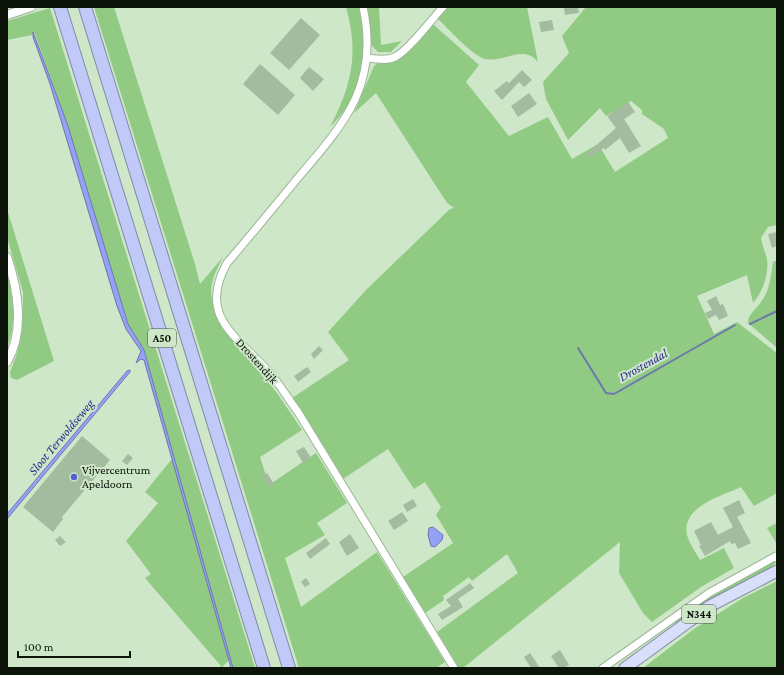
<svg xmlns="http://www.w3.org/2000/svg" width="784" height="675" viewBox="0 0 784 675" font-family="'Crimson Pro',serif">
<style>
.green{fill:#91ca83}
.water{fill:#94a1f5;stroke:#6b77ae}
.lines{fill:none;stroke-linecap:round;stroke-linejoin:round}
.stream{stroke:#6b77ae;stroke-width:2}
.building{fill:#a3bb9e}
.minor-casing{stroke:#9eb699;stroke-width:9}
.tertiary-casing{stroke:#9eb699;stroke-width:10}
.primary-casing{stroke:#818aa5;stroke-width:13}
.motorway-casing{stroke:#818aa5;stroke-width:14}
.minor{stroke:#fff;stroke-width:7}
.tertiary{stroke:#fff;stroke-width:8}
.primary{stroke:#d9dffb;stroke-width:11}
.motorway{stroke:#c0c9f8;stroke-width:12}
.poi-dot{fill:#565ed5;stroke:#cee7c9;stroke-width:1.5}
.labels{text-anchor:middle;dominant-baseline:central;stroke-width:4;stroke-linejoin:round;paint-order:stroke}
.shield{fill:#cee7c9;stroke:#465343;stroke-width:1}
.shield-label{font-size:11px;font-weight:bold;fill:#0c140a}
.street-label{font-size:12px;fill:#0c140a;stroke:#cee7c9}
.poi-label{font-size:12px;fill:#0c140a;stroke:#cee7c9;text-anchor:start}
.water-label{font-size:13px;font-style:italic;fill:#2e2e8d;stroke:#cee7c9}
</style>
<rect width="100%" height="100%" fill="#cee7c9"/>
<path class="green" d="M 94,7 L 114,7 L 195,264 L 200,284 L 223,257 C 211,280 207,290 216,314 L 277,393 L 302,430 L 260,457 L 269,485 L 316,453 L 347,503 L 317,523 L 325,535 L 285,558 L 301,607 L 377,552 L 445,662 L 436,668 L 299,668 Z
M 346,7 L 359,7 C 368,53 365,93 330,127 C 352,84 359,54 346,7 Z
M 365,7 L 379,7 L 381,45 L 402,41 L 391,52 L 378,52 L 371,45 L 370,27 Z
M 445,7 L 527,7 L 538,62 C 524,44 503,63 485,59 C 471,55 448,28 436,17 Z
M 586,7 L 777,7 L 777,225 L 768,227 L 761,238 C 762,245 765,252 767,259 C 769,275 763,291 753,303 L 747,275 L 697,296 L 714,334 L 737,322 L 777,353 L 777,493 L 754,506 L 741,487 C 722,496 681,506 687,535 C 689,543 696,553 700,560 L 724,548 L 734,568 L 701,587 L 652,622 L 643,613 L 619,573 L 620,542 L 463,668 L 458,668 L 437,632 L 518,573 L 507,554 L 472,581 L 469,577 L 443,596 L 444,600 L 425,613 L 403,577 L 453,543 L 436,515 L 441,507 L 425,482 L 414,489 L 388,449 L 343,479 L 292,398 L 349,360 L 328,332 L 367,289 L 450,209 L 454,208 L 447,203 L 376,93 L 354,113 L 374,66 L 378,63 L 398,60 L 430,24 L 434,25 L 479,65 L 466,82 L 509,136 L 548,117 L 572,159 L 598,144 L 615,172 L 668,138 L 664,129 L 642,114 L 642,110 L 631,101 L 606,116 L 600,108 L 568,140 L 546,99 L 543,82 L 569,53 L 562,36 Z
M 50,8 L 255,668 L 233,668 L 144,350 L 128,324 L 68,126 L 35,34 L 33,32 L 32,35 L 7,40 L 7,21 Z
M 7,209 L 54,361 L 17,380 L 11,378 L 10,372 L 17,354 L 22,330 L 23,310 L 23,292 L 7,237 Z
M 777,260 L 777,348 L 748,323 C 748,313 758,308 763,299 C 770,289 771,274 773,262 Z
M 7,269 C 13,295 17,322 7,348 Z
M 172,459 L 229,660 L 221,668 L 219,668 L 221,666 L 145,578 L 151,574 L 126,541 L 158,503 L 145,492 Z
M 777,523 L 777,544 L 767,528 Z
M 774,560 L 776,562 L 773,566 L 713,599 L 676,624 L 672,621 L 704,599 Z
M 777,581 L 777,668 L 643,668 L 694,629 L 743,598 Z"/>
<path class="water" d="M 33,32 L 68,126 L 128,324 L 144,350 L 233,668 L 231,668 L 144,360 L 141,359 L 136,363 L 141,351 L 126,329 L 117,306 L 50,84 L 33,37 Z
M 130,370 L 130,372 L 7,519 L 7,514 L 127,371 Z
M 433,527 L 443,535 L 442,540 L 435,547 L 431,546 L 428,535 L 429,528 Z"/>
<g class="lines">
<path class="stream" d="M 750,324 L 777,311
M 578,348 L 606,393 L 614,394 L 735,325"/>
</g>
<path class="building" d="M 578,7 L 579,13 L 565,15 L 564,8 Z
M 301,18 L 320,35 L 289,70 L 270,53 Z
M 552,20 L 554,30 L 541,32 L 539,22 Z
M 260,64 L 295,95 L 278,115 L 243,84 Z
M 309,67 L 324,79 L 313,91 L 300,78 Z
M 522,70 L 532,80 L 524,87 L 519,82 L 502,100 L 494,91 L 507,81 L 509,83 Z
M 529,93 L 537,104 L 518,117 L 511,106 Z
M 628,102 L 635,112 L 624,119 L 641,146 L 629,153 L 620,138 L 605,150 L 604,148 L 589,158 L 586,154 L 616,128 L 607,116 Z
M 777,232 L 777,246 L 772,248 L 768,234 Z
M 716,296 L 720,305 L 723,304 L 728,316 L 719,320 L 716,315 L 708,319 L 705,313 L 712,310 L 707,301 Z
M 319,346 L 323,350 L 314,359 L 311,354 Z
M 307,367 L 311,372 L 298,382 L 294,376 Z
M 82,436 L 110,460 L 62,517 L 63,519 L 53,532 L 23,507 Z
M 304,447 L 311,458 L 303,463 L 296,451 Z
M 128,454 L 133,458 L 127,465 L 122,461 Z
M 267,473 L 274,484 L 269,487 L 262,476 Z
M 413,499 L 417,506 L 407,512 L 403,505 Z
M 739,500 L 745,513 L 737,517 L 751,543 L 738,549 L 735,543 L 731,544 L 730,541 L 705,556 L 699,546 L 701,545 L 694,531 L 711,522 L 718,535 L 733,527 L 723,508 Z
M 402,512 L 408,521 L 394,530 L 388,521 Z
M 350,534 L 359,548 L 347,556 L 339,542 Z
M 60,536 L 66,542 L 60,546 L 55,540 Z
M 326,538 L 330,544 L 310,559 L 306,553 Z
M 306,578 L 310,584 L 305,587 L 301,582 Z
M 470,583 L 474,588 L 458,599 L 463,607 L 442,620 L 438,614 L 451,606 L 446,600 Z
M 560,650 L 569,665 L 564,668 L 559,668 L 551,656 Z
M 530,653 L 540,668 L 531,668 L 524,657 Z"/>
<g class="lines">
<g class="minor-casing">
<path id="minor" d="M 363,7 C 380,85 344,124 297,179 C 274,207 251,235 227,263 C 197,317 237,336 269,372 C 280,384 288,399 298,412 L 454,668
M 367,58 C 376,59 387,61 395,57 C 408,51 432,19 443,7
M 603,668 L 709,593 L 776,556 L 777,558"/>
</g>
<g class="tertiary-casing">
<path id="tertiary" d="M 7,15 L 31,7
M 7,257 C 18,289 25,331 7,362"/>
</g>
<g class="primary-casing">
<path id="primary" d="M 625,668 L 710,606 L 777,571"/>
</g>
<g class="motorway-casing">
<path id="motorway" d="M 60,7 L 264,668
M 85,7 L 289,668"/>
</g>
<use href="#minor" class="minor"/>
<use href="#tertiary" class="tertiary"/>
<use href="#primary" class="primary"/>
<use href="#motorway" class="motorway"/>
</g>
<circle class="poi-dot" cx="74" cy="477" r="4"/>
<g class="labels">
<g class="shield">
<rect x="148" y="329" width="28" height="18" rx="3"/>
<rect x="682" y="605" width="34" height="18" rx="3"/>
</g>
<g class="shield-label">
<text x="162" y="338">A50</text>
<text x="699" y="614">N344</text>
</g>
<g class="street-label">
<text transform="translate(257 361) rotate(48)">Drostendijk</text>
</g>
<g class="poi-label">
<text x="82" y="470">Vijvercentrum<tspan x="82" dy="14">Apeldoorn</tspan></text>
</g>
<g class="water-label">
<text transform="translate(643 365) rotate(-29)">Drostendal</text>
<text transform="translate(61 437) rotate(-50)">Sloot Terwoldseweg</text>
</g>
</g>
<rect width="784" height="675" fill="none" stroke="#0c140a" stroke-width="16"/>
<path d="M18 651v6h112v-6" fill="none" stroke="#0c140a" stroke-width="2"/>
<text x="24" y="651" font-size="12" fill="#0c140a" stroke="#cee7c9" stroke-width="3" paint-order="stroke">100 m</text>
</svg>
